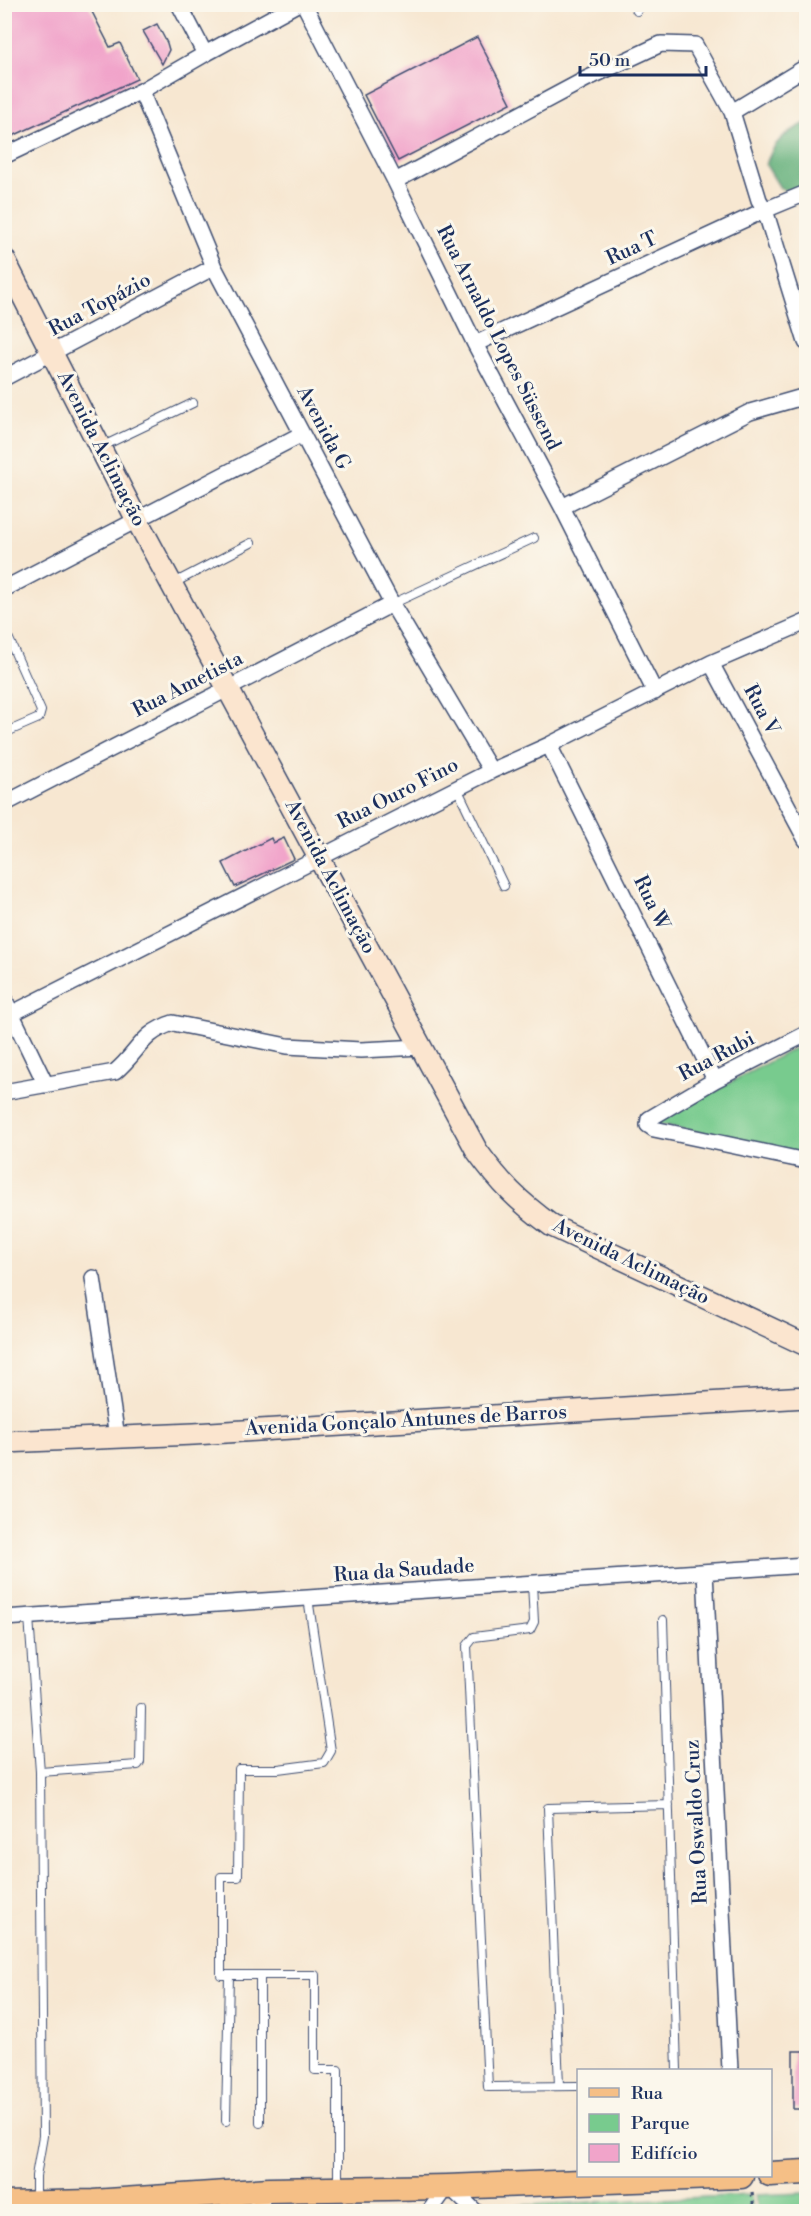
<svg xmlns="http://www.w3.org/2000/svg" width="811" height="2216" viewBox="0 0 811 2216" font-family="'Libre Bodoni',serif">
<style>
.green{fill:#78cb8e;stroke:#4a7d76;stroke-width:1.5}
.forest{fill:#62af79;stroke:#3e6f6c;stroke-width:1.5}
.building{fill:#f1a4ca}
.lines{fill:none;stroke-linecap:round;stroke-linejoin:round}
.lane-casing{stroke:#3c4b6f;stroke-width:10}
.street-casing{stroke:#3c4b6f;stroke-width:18}
.secondary-casing{stroke:#3c4b6f;stroke-width:24}
.primary-casing{stroke:#3c4b6f;stroke-width:27}
.path{stroke:#3c4b6f;stroke-width:3;stroke-dasharray:4.5 4.5;stroke-linecap:butt}
.lane{stroke:#fff;stroke-width:8}
.street{stroke:#fff;stroke-width:15}
.secondary{stroke:#fbe5cf;stroke-width:21}
.primary{stroke:#f5bf86;stroke-width:24}
.labels{text-anchor:middle;dominant-baseline:central;stroke-width:6;stroke-linejoin:round;paint-order:stroke}
.street-label{font-size:20px;fill:#1b2f5e;stroke:#fbf7ec}
</style>
<rect width="100%" height="100%" fill="#fbf7ec"/>
<filter id="ink" filterUnits="userSpaceOnUse"><feTurbulence type="fractalNoise" baseFrequency=".0167" numOctaves="2"/><feDisplacementMap in="SourceGraphic" scale="12" xChannelSelector="R" yChannelSelector="G"/><feConvolveMatrix kernelMatrix="1 2 1 2 8 2 1 2 1" color-interpolation-filters="sRGB"/></filter>
<filter id="wash" filterUnits="userSpaceOnUse"><feTurbulence type="fractalNoise" baseFrequency=".008" numOctaves="4" result="noise"/><feDisplacementMap in="SourceGraphic" scale="24" xChannelSelector="R" yChannelSelector="G"/><feGaussianBlur stdDeviation="1.35" result="paint"/><feColorMatrix in="noise" values="0 0 0 0 0 0 0 0 0 0 0 0 0 0 0 0 0 1.4 0 .05"/><feComposite in="paint" operator="in"/></filter>
<g filter="url(#wash)">
<rect width="100%" height="100%" fill="#f7e7d1"/>
<path class="green" d="M 806,1042 L 806,1156 L 654,1123 Z
M 806,2193 L 806,2211 L 758,2211 L 756,2195 Z
M 751,2195 L 753,2211 L 490,2212 L 485,2207 Z"/>
<path class="forest" d="M 806,123 L 806,190 L 794,194 L 780,188 L 766,165 C 773,142 785,133 806,123 Z"/>
<g id="blocks">
<path class="building" d="M 4,4 L 88,4 L 110,47 L 120,43 L 137,79 L 4,140 Z
M 157,24 L 167,43 L 169,50 L 162,64 L 143,31 Z
M 477,37 L 511,103 L 398,161 L 364,95 Z
M 271,838 L 273,843 L 284,838 L 294,859 L 235,887 L 223,863 Z
M 793,2051 L 807,2051 L 807,2109 L 793,2109 Z"/>
</g>
</g>
<g filter="url(#ink)">
<use href="#blocks" fill-opacity="0" stroke="#3c4b6f" stroke-width="1.5"/>
<g class="lines">
<g class="lane-casing">
<path id="lane" d="M 633,4 L 637,11
M 4,334 L 4,341
M 101,447 L 193,403
M 172,584 L 251,543
M 392,604 L 534,538
M 4,628 L 41,711 L 39,718 L 9,731
M 457,788 L 504,886
M 532,1583 L 534,1622 L 530,1630 L 474,1637 L 467,1646 L 488,2087 L 578,2086
M 308,1598 L 331,1751 L 324,1763 L 278,1769 L 239,1769 L 238,1877 L 221,1877 L 221,1975 L 315,1975 L 315,2070 L 338,2070 L 338,2187
M 29,1617 L 40,1772 L 43,2136 L 36,2176 L 36,2199
M 663,1620 L 677,2070
M 40,1772 L 138,1765 L 140,1762 L 141,1708
M 260,1975 L 260,2123
M 559,2086 L 548,1808 L 669,1805
M 226,2121 L 229,1975"/>
</g>
<g class="street-casing">
<path id="street" d="M 179,4 L 205,54
M 304,4 L 395,181 L 475,344 L 562,507 L 655,692
M 141,91 L 214,267 L 392,604 L 491,771
M 732,112 L 806,67
M 4,156 L 141,91 L 205,54 L 297,4
M 395,181 L 586,79 L 661,44 L 695,45 L 732,112 L 759,200 L 765,210 L 806,342
M 475,344 L 765,210 L 806,193
M 4,378 L 214,267
M 562,507 L 750,412 L 806,396
M 4,589 L 302,434
M 711,663 L 806,840
M 549,745 L 715,1080
M 4,804 L 392,604
M 4,998 L 46,1085
M 13,1013 L 491,771 L 549,745 L 711,663 L 806,622
M 806,1034 L 715,1080 L 649,1119 L 648,1125 L 654,1129 L 806,1161
M 4,1092 L 115,1072 C 139,1052 141,1033 173,1023 L 287,1046 L 361,1050 L 421,1047
M 93,1278 L 117,1437
M 705,1572 L 730,2070
M 4,1618 L 806,1565
M 450,2187 L 476,2212
M 253,2212 L 269,2190
M 429,2212 L 447,2187"/>
</g>
<g class="secondary-casing">
<path id="secondary" d="M 4,259 L 138,522 L 477,1151 C 501,1184 518,1201 552,1226 L 806,1345
M 4,1442 L 194,1434 L 806,1397"/>
</g>
<g class="primary-casing">
<path id="primary" d="M 770,2174 L 806,2172
M 4,2204 L 93,2202 L 269,2190 L 447,2187 L 741,2176"/>
</g>
<path class="path" d="M 752,2192 L 754,2212"/>
<use href="#lane" class="lane"/>
<use href="#street" class="street"/>
<use href="#secondary" class="secondary"/>
<use href="#primary" class="primary"/>
</g>
</g>
<g class="labels">
<g class="street-label">
<text transform="translate(632 249) rotate(-25)">Rua T</text>
<text transform="translate(100 305) rotate(-28)">Rua Topázio</text>
<text transform="translate(498 338) rotate(63)">Rua Arnaldo Lopes Süssend</text>
<text transform="translate(323 428) rotate(62)">Avenida G</text>
<text transform="translate(101 449) rotate(63)">Avenida Aclimação</text>
<text transform="translate(188 685) rotate(-27)">Rua Ametista</text>
<text transform="translate(761 710) rotate(62)">Rua V</text>
<text transform="translate(398 794) rotate(-27)">Rua Ouro Fino</text>
<text transform="translate(330 877) rotate(62)">Avenida Aclimação</text>
<text transform="translate(651 903) rotate(64)">Rua W</text>
<text transform="translate(717 1057) rotate(-28)">Rua Rubi</text>
<text transform="translate(631 1262) rotate(26)">Avenida Aclimação</text>
<text transform="translate(406 1421) rotate(-3)">Avenida Gonçalo Antunes de Barros</text>
<text transform="translate(404 1571) rotate(-4)">Rua da Saudade</text>
<text transform="translate(697 1822) rotate(-93)">Rua Oswaldo Cruz</text>
</g>
</g>
<rect width="811" height="2216" fill="none" stroke="#fbf7ec" stroke-width="24"/>
<rect x="577" y="2069" width="195" height="108" fill="#fbf7ec" stroke="#a1a7b3" stroke-width="1.5"/>
<rect x="589" y="2088" width="30" height="9" fill="#f5bf86" stroke="#a1a7b3" stroke-width="1.5"/>
<text x="631" y="2099" font-size="18" fill="#1b2f5e">Rua</text>
<rect x="589" y="2114" width="30" height="18" fill="#78cb8e" stroke="#a1a7b3" stroke-width="1.5"/>
<text x="631" y="2129" font-size="18" fill="#1b2f5e">Parque</text>
<rect x="589" y="2144" width="30" height="18" fill="#f1a4ca" stroke="#a1a7b3" stroke-width="1.5"/>
<text x="631" y="2159" font-size="18" fill="#1b2f5e">Edifício</text>
<path d="M580 66v9h126v-9" fill="none" stroke="#1b2f5e" stroke-width="3"/>
<text x="589" y="66" font-size="18" fill="#1b2f5e" stroke="#fbf7ec" stroke-width="4.5" paint-order="stroke">50 m</text>
</svg>
